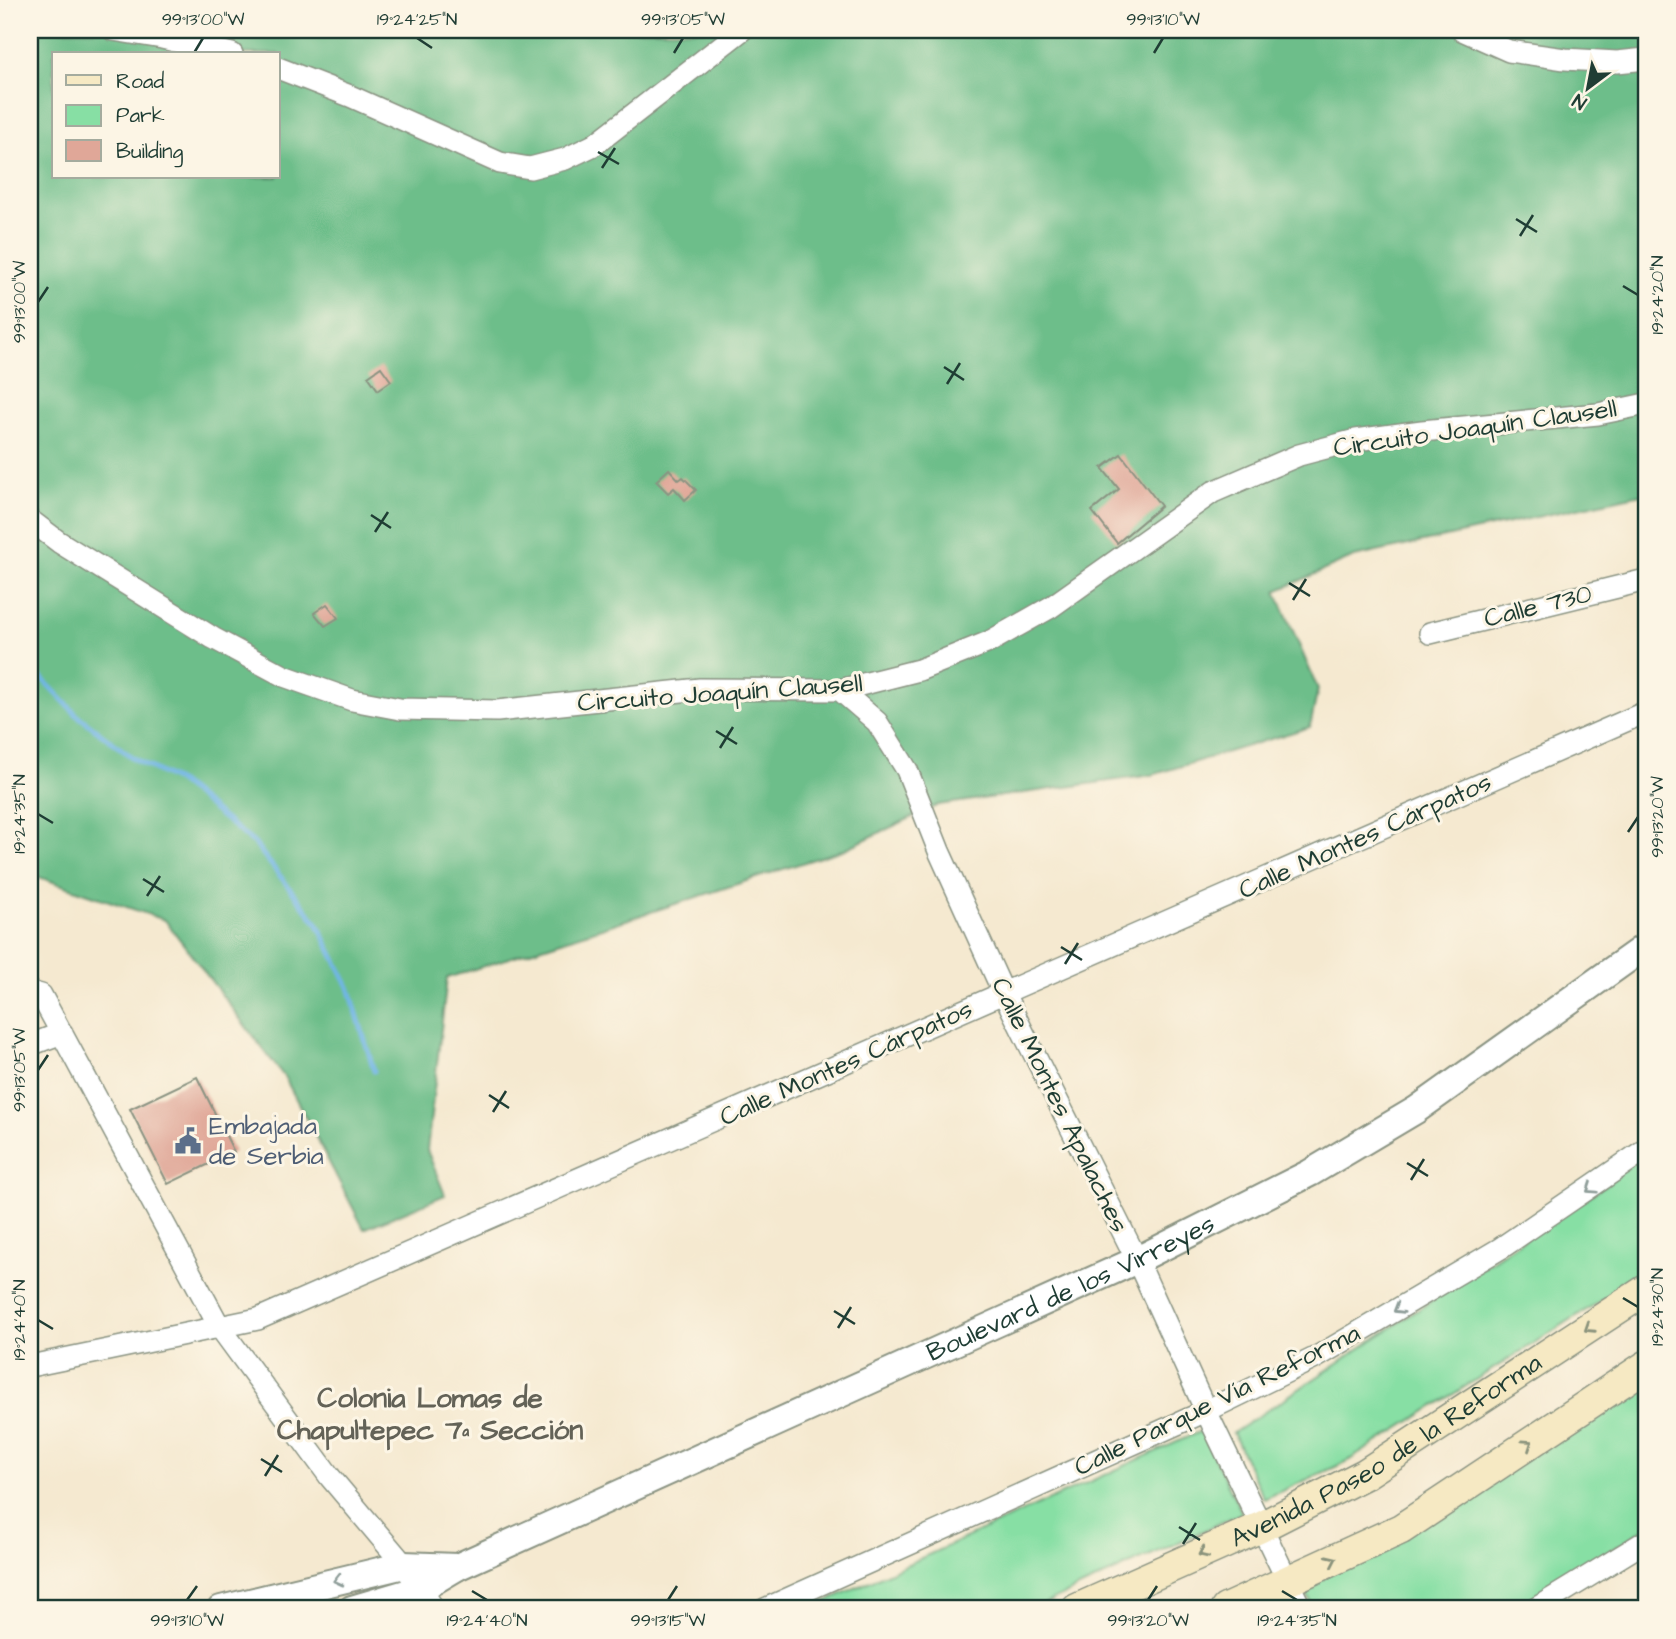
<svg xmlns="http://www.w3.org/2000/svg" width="1676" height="1639" viewBox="0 0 1676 1639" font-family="'Architects Daughter',sans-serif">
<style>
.green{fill:#87dfa4;stroke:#538e6c;stroke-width:2}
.forest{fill:#6dbe8a;stroke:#467e5f;stroke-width:2;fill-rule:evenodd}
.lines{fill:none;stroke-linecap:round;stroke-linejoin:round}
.stream{stroke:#70b5e6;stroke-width:5}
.building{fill:#e0a798}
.minor-casing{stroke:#8a9382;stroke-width:24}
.tertiary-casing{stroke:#8a9382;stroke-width:30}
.secondary-casing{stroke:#8a9382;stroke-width:33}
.minor{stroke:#fff;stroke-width:21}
.tertiary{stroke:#fff;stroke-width:26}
.secondary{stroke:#f6e9c3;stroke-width:30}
.oneway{stroke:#8f9e9a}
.oneway2{stroke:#8a937c}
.ticks{fill:none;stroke:#1f3d34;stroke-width:2.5}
.labels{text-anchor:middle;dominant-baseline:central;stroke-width:6;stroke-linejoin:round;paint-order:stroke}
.street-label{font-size:26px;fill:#1f3d34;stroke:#fcf5e5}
.service-label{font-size:26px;fill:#4e5e75;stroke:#fcf5e5;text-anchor:start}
.neighbourhood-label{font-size:28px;font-weight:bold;fill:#636257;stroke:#fcf5e5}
.neatline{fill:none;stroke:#1f3d34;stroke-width:2.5}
.ticks-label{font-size:18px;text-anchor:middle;fill:#1f3d34}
</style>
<rect width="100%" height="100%" fill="#fcf5e5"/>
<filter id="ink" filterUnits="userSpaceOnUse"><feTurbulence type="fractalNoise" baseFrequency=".0143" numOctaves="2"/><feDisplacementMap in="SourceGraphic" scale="14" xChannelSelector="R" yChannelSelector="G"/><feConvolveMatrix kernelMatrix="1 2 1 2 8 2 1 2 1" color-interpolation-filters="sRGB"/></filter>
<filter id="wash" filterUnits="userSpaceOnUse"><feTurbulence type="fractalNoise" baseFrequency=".00686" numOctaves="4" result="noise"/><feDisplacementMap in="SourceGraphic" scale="28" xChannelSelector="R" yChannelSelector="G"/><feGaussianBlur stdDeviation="1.57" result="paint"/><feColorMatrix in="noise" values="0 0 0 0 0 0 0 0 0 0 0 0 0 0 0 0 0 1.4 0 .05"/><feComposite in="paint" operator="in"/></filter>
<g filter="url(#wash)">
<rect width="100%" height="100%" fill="#f5e9d0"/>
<path class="green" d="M 1646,1152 L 1646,1272 L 1346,1462 L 1264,1499 L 1233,1433 L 1601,1188 Z
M 1646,1379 L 1646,1528 L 1519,1609 L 1314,1609 L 1303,1587 Z
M 1201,1431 L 1242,1513 L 1033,1609 L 809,1609 Z"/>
<path class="forest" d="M 30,30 L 1646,30 L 1646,493 L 1354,557 L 1276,591 L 1318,689 L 1310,727 L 1152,775 L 938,805 L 845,849 L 447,978 L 427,1150 L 445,1195 L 364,1229 L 285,1078 L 165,920 L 30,874 ZM 54,54 L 278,54 L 278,177 L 54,177 Z"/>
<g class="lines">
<path class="stream" d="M 30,666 L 77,715 L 133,758 L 180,783 L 254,843 L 317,923 L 349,987 L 374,1071"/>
</g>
<g id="blocks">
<path class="building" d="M 381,367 L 391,381 L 378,390 L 368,376 Z
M 1121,454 L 1161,506 L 1117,543 L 1092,511 L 1119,489 L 1102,468 Z
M 669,469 L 679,480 L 683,477 L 696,490 L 685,500 L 674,488 L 668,493 L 656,481 Z
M 327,604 L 338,618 L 325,626 L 314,613 Z
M 197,1077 L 234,1152 L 168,1184 L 130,1109 Z"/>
</g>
</g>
<g filter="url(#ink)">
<use href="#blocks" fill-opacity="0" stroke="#8a9382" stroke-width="2"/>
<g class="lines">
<g class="minor-casing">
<path id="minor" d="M 113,30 L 162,38 L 232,54
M 1462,30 L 1509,51 L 1565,59 L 1617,62 L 1646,59
M 278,68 L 350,96 L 500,163 L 530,168 L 565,159 L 594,145 L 742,30
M 30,520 L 59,542 L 213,638 L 284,676 L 352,700 L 400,709 L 497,711 L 700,689 L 840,690 L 919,670 L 989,642 L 1051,607 L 1213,492 L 1299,455 L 1356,440 L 1422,431 L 1598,414 L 1646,404
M 1430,633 L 1646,580
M 840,690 L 877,722 L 907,770 L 939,851 L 1004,994 L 1137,1260 L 1206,1411 L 1301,1609
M 30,992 L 41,995 L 219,1326 L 330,1477 L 404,1565 L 434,1609
M 30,1045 L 62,1033
M 30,1366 L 258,1319 L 1646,712
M 765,1609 L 1206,1411 L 1315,1358 L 1501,1248 L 1646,1149
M 1535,1609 L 1646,1541"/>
</g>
<g class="tertiary-casing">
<g id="tertiary">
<path d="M 221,1609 L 404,1565 L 457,1567"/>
<path id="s1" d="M 352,1609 L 420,1589 L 457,1567 L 1137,1260 L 1310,1173 L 1416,1110 L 1646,946"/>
</g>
</g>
<g class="secondary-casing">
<g id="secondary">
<path id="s2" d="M 1077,1609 L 1261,1527 L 1365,1474 L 1646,1290"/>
<path d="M 1226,1609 L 1401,1529 L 1646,1366"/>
</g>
</g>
<use href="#minor" class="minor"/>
<use href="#tertiary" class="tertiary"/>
<use href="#secondary" class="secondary"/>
</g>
<defs><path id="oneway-chevron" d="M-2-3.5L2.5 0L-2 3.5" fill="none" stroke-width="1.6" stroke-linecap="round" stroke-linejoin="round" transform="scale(1.75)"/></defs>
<g class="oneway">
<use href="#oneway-chevron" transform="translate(1591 1189) rotate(146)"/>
<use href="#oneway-chevron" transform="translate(1398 1309) rotate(149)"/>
<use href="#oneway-chevron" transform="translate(338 1580) rotate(166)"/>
</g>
<g class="oneway2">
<use href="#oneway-chevron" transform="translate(1589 1328) rotate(147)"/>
<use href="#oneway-chevron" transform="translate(1528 1444) rotate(-34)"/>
<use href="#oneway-chevron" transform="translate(1203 1553) rotate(156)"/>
<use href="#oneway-chevron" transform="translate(1332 1560) rotate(-25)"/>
</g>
</g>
<path class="ticks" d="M 417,38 L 432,48M 194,53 L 203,38M 674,53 L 683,38M 1154,53 L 1163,38M 598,152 L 619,164M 602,168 L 615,148M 1516,219 L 1537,232M 1520,236 L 1533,215M 1623,286 L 1638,295M 38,302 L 48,287M 944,367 L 964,380M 947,384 L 960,363M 371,515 L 391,528M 375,532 L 388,512M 1289,583 L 1310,596M 1293,600 L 1306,579M 716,731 L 737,744M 720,748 L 733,727M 38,814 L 53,823M 1628,832 L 1638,817M 143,879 L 164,892M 147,896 L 160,876M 1061,947 L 1082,960M 1065,964 L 1078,943M 38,1070 L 48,1055M 489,1095 L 509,1108M 493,1112 L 506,1091M 1407,1163 L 1428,1176M 1411,1180 L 1424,1159M 1623,1298 L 1638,1307M 834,1311 L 855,1324M 38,1320 L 53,1329M 838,1328 L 851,1307M 261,1459 L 282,1472M 265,1476 L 278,1455M 1179,1527 L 1200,1540M 1183,1544 L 1196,1523M 472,1591 L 487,1600M 1282,1591 L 1297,1600M 187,1600 L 197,1586M 668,1600 L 677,1586M 1148,1600 L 1157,1586"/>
<defs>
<g id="civic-bare" transform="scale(2.1)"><path d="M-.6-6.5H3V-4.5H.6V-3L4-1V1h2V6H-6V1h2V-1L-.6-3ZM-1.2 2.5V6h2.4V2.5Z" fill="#5c6f8a" stroke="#fcf5e5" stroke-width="2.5" paint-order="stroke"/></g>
</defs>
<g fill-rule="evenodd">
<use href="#civic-bare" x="188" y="1141"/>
</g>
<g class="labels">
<g class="street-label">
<text transform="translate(1475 428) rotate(-8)">Circuito Joaquín Clausell</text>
<text transform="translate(1538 606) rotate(-14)">Calle 730</text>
<text transform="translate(720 693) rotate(-4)">Circuito Joaquín Clausell</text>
<text transform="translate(1365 836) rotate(-24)">Calle Montes Cárpatos</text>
<text transform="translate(846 1063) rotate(-24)">Calle Montes Cárpatos</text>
<text transform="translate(1060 1105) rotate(64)">Calle Montes Apalaches</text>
<text stroke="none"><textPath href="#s1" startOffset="788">Boulevard de los Virreyes</textPath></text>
<text transform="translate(1217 1400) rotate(-26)">Calle Parque Vía Reforma</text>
<text stroke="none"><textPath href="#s2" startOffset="348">Avenida Paseo de la Reforma</textPath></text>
</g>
<g class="service-label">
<text x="209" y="1126">Embajada<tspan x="209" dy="30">de Serbia</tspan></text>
</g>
<g class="neighbourhood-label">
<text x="430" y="1398">Colonia Lomas de<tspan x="430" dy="32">Chapultepec 7ª Sección</tspan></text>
</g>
</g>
<rect width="1676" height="1639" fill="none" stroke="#fcf5e5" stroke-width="77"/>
<rect x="52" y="52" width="228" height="126" fill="#fcf5e5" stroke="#a4ab9e" stroke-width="2"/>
<rect x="66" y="75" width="35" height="10" fill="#f6e9c3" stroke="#a4ab9e" stroke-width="2"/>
<text x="116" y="88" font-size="21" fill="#1f3d34">Road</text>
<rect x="66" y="105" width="35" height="21" fill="#87dfa4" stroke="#a4ab9e" stroke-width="2"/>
<text x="116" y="122" font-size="21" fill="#1f3d34">Park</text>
<rect x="66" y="140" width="35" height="21" fill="#e0a798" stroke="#a4ab9e" stroke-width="2"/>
<text x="116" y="158" font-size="21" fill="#1f3d34">Building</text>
<g transform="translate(1588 88) rotate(212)" stroke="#fcf5e5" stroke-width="5" paint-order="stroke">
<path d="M0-5L12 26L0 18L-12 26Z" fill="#1f3d34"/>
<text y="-10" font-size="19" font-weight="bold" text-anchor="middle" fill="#1f3d34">N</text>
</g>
<rect x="38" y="38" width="1600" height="1562" class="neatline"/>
<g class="ticks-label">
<text x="203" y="25">99°13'00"W</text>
<text x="417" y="25">19°24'25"N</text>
<text x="683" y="25">99°13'05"W</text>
<text x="1163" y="25">99°13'10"W</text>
<text transform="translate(1657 295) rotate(-90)" y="6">19°24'20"N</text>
<text transform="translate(19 302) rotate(-90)" y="6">99°13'00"W</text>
<text transform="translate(19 814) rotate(-90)" y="6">19°24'35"N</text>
<text transform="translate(1657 817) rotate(-90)" y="6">99°13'20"W</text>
<text transform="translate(19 1070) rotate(-90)" y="6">99°13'05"W</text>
<text transform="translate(1657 1307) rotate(-90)" y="6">19°24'30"N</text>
<text transform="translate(19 1320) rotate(-90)" y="6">19°24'40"N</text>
<text x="187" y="1626">99°13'10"W</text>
<text x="487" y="1626">19°24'40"N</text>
<text x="668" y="1626">99°13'15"W</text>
<text x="1148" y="1626">99°13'20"W</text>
<text x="1297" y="1626">19°24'35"N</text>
</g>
</svg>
